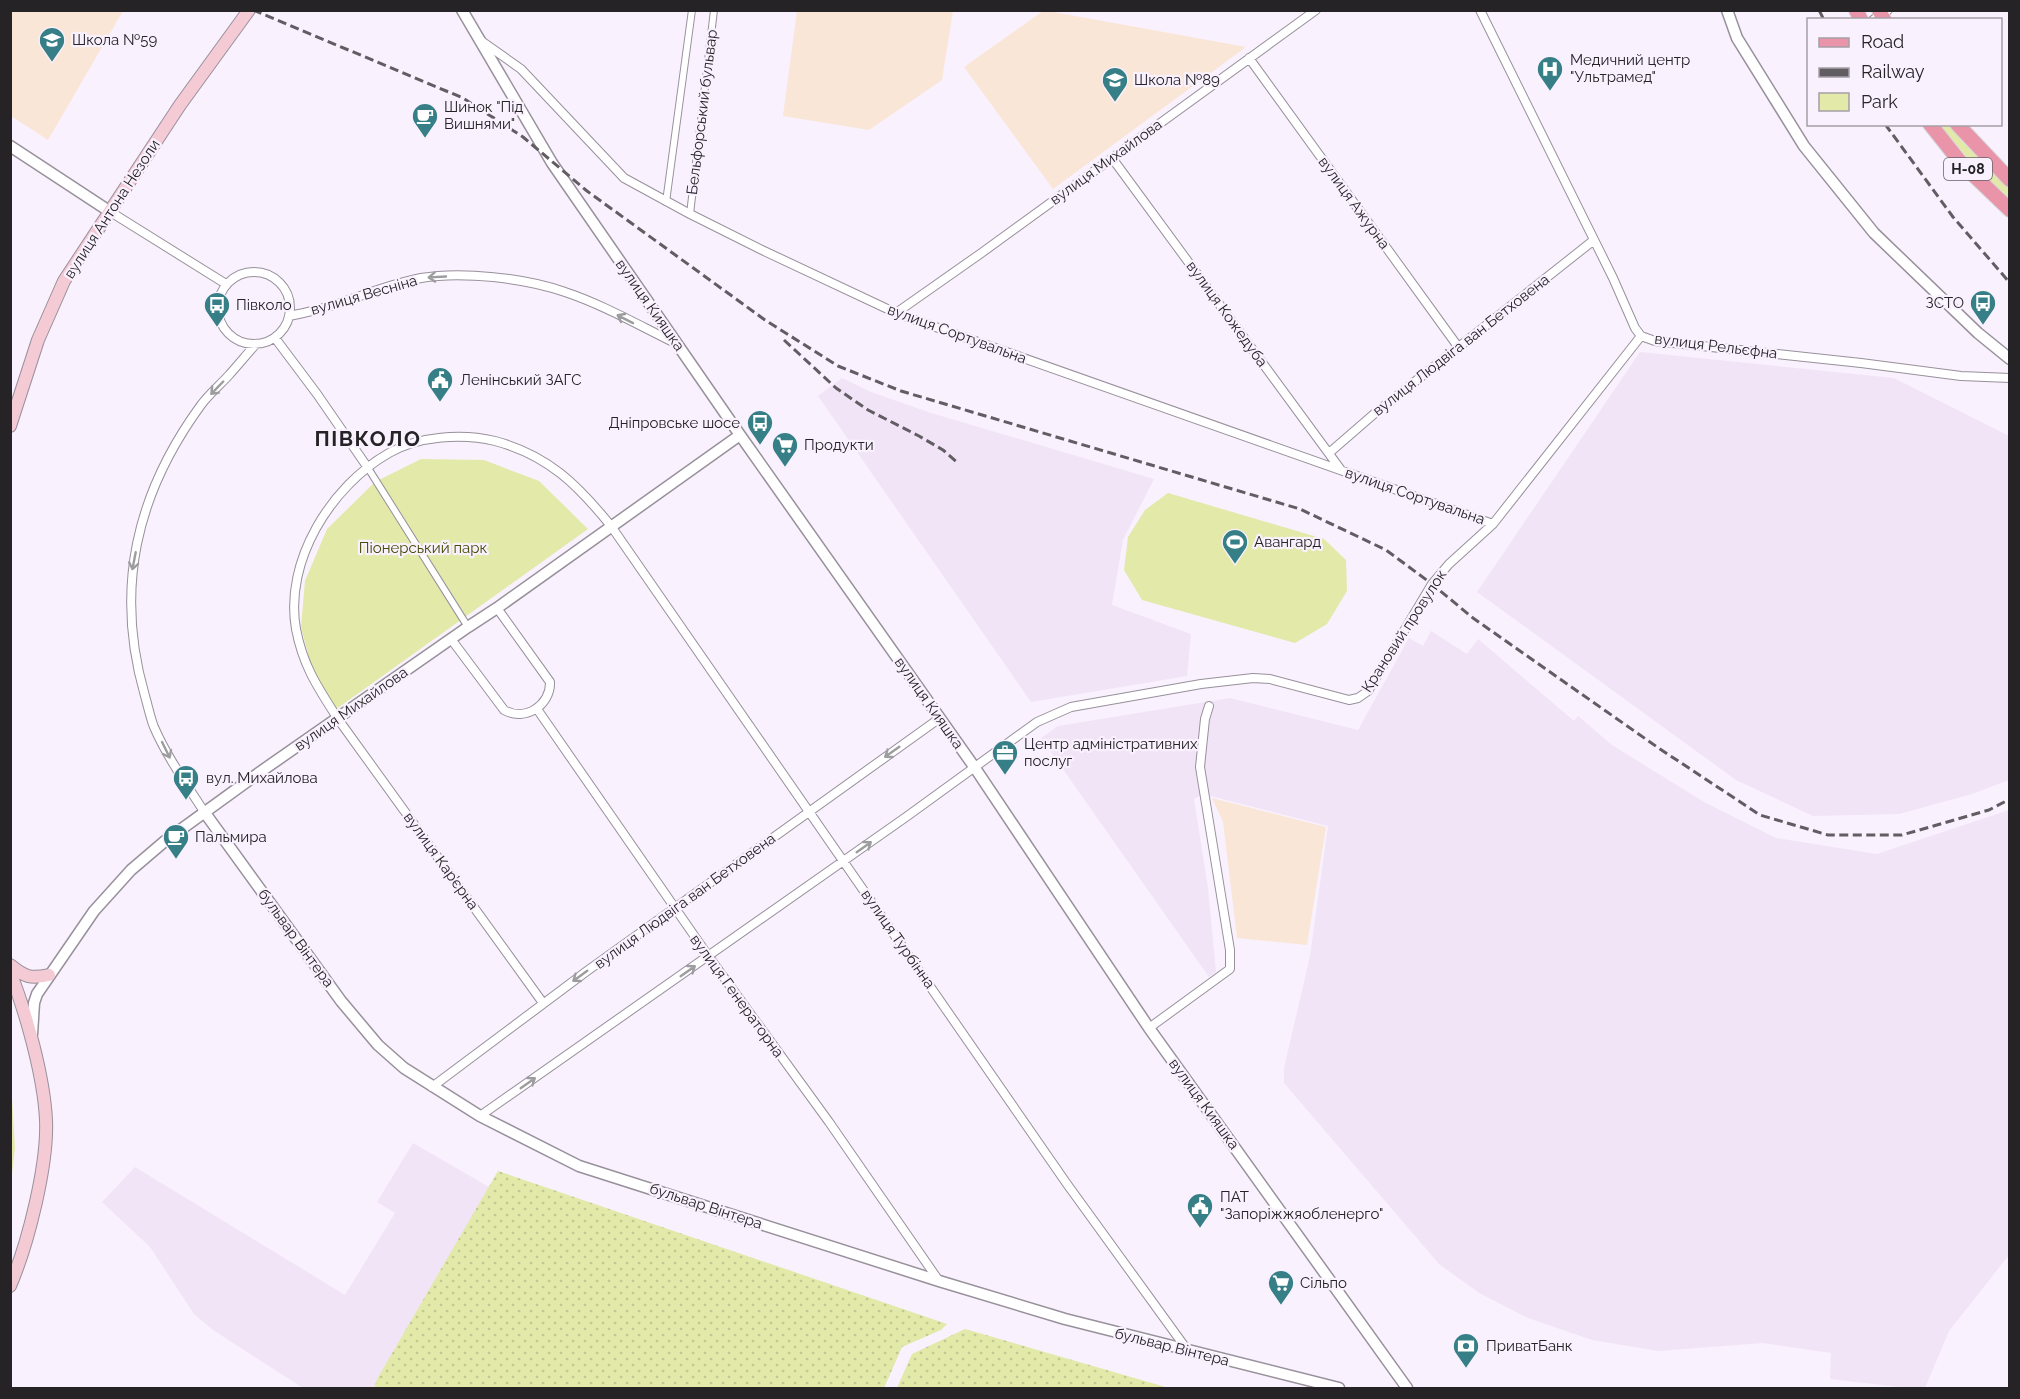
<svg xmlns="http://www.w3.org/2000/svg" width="2020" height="1399" viewBox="0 0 2020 1399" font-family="Raleway,sans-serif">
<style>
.built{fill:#f1e4f6}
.education{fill:#fae6d7}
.green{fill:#e2e9a9}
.garden{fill:url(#garden-dots)}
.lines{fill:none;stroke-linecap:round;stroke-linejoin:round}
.pedestrian-casing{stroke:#98909b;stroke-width:8}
.minor-casing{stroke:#98909b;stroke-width:10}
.tertiary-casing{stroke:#98909b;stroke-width:13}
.secondary-casing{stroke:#98909b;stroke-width:14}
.primary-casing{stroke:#d4d3d4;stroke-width:16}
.pedestrian{stroke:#fff;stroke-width:6}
.minor{stroke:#fff;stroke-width:8}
.tertiary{stroke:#fff;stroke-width:10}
.secondary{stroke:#f4cad4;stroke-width:12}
.primary{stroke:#e994a9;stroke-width:14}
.rail{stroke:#615d63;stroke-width:3;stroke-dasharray:9 4.5;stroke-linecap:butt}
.oneway{stroke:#9d9c9e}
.labels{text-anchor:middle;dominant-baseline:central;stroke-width:4.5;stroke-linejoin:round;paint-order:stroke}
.shield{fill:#f9f1fd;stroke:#656167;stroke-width:1.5}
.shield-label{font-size:14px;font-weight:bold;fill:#262327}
.poi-label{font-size:15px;fill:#262327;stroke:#f9f1fd;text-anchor:start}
.street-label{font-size:15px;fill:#262327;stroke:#f9f1fd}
.park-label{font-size:15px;fill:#464a07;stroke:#f9f1fd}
.district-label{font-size:21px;font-weight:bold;letter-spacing:1.5px;fill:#262327;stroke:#f9f1fd}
</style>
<defs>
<pattern id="garden-dots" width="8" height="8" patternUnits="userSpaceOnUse" patternTransform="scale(1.5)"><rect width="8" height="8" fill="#e2e9a9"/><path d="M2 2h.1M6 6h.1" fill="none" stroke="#c2c891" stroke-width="1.8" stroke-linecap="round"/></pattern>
</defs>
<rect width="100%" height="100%" fill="#f9f1fd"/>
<path class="built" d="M 1640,352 L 1894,378 L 2009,436 L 2009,780 L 1972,794 L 1899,814 L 1813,816 L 1736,780 L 1477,592 Z
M 842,378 L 871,392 L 928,412 L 1154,479 L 1123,540 L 1112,605 L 1191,634 L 1187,676 L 1031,702 L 818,396 Z
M 1431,631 L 1467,654 L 1478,639 L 1574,721 L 1578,716 L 1612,745 L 1704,802 L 1776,838 L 1877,854 L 2009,810 L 2009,1255 L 1949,1331 L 1925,1388 L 1908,1388 L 1830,1379 L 1831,1353 L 1763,1343 L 1658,1351 L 1592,1340 L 1528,1318 L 1479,1293 L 1439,1264 L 1284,1083 L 1284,1068 L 1310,956 L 1328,826 L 1203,794 L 1194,799 L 1208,888 L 1216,972 L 1209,977 L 1041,738 L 1058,726 L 1230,698 L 1358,730 L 1409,638 L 1423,646 Z
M 413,1143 L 489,1187 L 377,1379 L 374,1388 L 303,1388 L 213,1330 L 194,1314 L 150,1247 L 102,1202 L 135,1167 L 345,1295 L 395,1213 L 377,1202 Z"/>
<path class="education" d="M 10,11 L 123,11 L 48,140 L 11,116 Z
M 797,11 L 953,11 L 942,80 L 869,130 L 783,116 Z
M 1043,11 L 1048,11 L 1246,47 L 1053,189 L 964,67 Z
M 1212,798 L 1326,827 L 1307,945 L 1237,938 L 1223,822 Z"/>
<path class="green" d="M 1940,125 L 1949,125 L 1962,141 L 2009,189 L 2009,201 L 1980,173 Z
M 421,459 L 484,460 L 539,481 L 588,529 L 335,710 L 314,676 L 301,627 L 305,581 L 327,529 L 375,482 Z
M 1168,493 L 1324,539 L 1346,560 L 1347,591 L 1327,624 L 1295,643 L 1142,600 L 1124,570 L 1128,537 L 1145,510 Z
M 11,1082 L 15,1148 L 11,1182 Z"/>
<path class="garden" d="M 498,1171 L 947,1324 L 941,1330 L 902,1347 L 884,1388 L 374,1388 L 377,1379 Z
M 965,1329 L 1169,1388 L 897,1388 L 912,1354 Z"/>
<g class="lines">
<g class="pedestrian-casing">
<path id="pedestrian" d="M 666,202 L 692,10
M 690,214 L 714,10
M 368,468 L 468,627"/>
</g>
<g class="minor-casing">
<path id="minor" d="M 1480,10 L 1613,278 L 1635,328 L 1641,336 L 1655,341 L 1861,363 L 1961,376 L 2010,378
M 1873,20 L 1888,10
M 480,40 L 521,69 L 624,178 L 690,214 L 762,250 L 896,313 L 1493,524
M 1249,58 L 1459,348
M 1112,158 L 1341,470
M 109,211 L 226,284
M218 308a36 36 0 1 1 72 0a36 36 0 1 1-72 0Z
M 896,313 L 980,254 L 1316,10
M 289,316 C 304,313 319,310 333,305 C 362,296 390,284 421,278 C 461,271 526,278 565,292 C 604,305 640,326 677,344
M 275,338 L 317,394 L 368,468
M 1329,453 L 1374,414 L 1594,240
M 451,639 L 504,710 C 525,722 551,705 550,682 L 497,608
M 537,709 L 709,957 L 829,1122 L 939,1281
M 205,813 C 187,785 167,757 154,727 C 150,717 148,706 145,696 C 114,589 136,494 201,405 C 209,394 220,385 229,375 C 238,365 247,354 256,344
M 543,1003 L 338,719 C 318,688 303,666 296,629 C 284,561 331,486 389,453 C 419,436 462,433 495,441 C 548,455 578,485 611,526 L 1067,1184 L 1188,1351
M 1149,1028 L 1230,969 L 1230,950 L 1200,767 L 1205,719 L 1209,706
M 432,1087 L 587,971 L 940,718
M 480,1116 L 906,817 L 1037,722 L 1071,707 L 1201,684 L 1253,678 L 1270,679 L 1349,700 L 1358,698 L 1368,691 L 1432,584 L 1449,564 L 1493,524 L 1641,336"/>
</g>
<g class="tertiary-casing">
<path id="tertiary" d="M 462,10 L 552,163 L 740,435 L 975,768 L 1149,1028 L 1407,1388
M 1727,10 L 1737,38 L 1804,146 L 1874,233 L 1978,333 L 2010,359
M 10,146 L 109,211
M 205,813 L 341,1001 L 378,1045 L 404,1068 L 480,1116 L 579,1166 L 939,1281 L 1065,1319 L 1339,1388
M 32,1034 L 34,1003 L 37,994 L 94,911 L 131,870 L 165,841 L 263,770 L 468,627 L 497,608 L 740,435"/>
</g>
<g class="secondary-casing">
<path id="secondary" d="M 10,426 L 38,340 L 64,281 L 180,105 L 249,10
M 10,965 C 25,977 30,979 49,975
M 10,972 C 26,1012 44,1077 46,1120 C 48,1165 28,1244 10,1286"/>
</g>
<g class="primary-casing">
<path id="primary" d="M 1856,10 L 1861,20
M 1879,10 L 1884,20
M 1930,124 L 1961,163 L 2010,210
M 1957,124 L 2010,180"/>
</g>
<use href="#pedestrian" class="pedestrian"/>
<use href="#minor" class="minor"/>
<use href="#tertiary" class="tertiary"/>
<use href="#secondary" class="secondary"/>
<use href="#primary" class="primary"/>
<path class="rail" d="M 253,10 L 463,98 L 523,137 L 587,191 L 765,320 L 838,366 L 901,391 L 1300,509 L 1386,550 L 1432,584 L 1473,618 L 1660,749 L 1760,815 L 1828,835 L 1902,835 L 1989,810 L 2010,799
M 1819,10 L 1824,20
M 1885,124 L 1953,217 L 2010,283
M 784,340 L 836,388 L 868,410 L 919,436 L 943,450 L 959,464"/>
</g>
<defs><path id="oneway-shaft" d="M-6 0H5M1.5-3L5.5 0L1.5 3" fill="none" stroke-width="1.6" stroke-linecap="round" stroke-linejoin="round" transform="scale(1.5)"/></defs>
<g class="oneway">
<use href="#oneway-shaft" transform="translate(437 277) rotate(177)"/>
<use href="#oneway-shaft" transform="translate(625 319) rotate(-153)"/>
<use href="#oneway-shaft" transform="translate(217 388) rotate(134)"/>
<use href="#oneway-shaft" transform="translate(134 561) rotate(101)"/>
<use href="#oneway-shaft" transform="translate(166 750) rotate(64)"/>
<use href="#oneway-shaft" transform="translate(892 752) rotate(145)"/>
<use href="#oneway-shaft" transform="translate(864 847) rotate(-35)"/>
<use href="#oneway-shaft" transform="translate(688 971) rotate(-35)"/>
<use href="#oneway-shaft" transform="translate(580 976) rotate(144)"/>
<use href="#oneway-shaft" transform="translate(528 1083) rotate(-35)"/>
</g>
<defs>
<g id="school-pin" transform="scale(1.35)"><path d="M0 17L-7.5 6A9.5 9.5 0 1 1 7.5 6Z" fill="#377f87" stroke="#f9f1fd"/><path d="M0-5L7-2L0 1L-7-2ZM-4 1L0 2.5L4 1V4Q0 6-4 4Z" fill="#fff"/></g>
<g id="hospital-pin" transform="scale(1.35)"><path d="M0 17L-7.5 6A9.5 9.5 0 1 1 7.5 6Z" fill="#377f87" stroke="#f9f1fd"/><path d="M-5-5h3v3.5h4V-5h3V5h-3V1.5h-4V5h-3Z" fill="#fff"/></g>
<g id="cafe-pin" transform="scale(1.35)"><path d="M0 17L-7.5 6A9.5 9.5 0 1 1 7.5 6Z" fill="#377f87" stroke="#f9f1fd"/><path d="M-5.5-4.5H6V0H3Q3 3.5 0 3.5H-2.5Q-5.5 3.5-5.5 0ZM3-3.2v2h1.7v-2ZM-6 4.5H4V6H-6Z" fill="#fff"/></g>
<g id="bus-pin" transform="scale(1.35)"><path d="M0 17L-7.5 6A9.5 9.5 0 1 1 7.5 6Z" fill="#377f87" stroke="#f9f1fd"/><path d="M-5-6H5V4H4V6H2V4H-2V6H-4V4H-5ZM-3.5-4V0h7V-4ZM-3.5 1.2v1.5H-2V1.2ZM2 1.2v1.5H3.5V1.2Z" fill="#fff"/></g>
<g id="civic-pin" transform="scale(1.35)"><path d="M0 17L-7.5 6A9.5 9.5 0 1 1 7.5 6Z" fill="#377f87" stroke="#f9f1fd"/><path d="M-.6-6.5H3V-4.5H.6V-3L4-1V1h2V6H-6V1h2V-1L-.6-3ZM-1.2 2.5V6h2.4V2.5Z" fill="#fff"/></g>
<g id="supermarket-pin" transform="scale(1.35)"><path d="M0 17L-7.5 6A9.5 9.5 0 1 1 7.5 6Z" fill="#377f87" stroke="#f9f1fd"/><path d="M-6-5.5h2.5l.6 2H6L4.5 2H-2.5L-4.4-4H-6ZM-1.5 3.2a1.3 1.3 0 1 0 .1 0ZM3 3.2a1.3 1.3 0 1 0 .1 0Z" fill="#fff"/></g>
<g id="stadium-pin" transform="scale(1.35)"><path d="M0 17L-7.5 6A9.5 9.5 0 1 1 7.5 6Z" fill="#377f87" stroke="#f9f1fd"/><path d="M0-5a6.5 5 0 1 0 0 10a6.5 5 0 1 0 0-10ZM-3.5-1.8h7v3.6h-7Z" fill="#fff"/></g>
<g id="office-pin" transform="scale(1.35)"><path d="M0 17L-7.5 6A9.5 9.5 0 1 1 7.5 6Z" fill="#377f87" stroke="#f9f1fd"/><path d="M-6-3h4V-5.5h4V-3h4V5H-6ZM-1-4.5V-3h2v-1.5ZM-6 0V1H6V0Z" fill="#fff"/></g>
<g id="bank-pin" transform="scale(1.35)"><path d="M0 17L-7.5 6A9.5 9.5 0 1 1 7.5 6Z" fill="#377f87" stroke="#f9f1fd"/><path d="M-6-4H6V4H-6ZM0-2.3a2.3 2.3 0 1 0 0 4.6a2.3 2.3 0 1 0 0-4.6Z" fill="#fff"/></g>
</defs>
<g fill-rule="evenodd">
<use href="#school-pin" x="52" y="40"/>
<use href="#hospital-pin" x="1550" y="69"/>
<use href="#school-pin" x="1115" y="80"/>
<use href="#cafe-pin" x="425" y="116"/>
<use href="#bus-pin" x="1983" y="303"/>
<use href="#bus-pin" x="217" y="305"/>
<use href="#civic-pin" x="440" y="380"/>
<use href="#bus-pin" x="760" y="423"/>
<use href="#supermarket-pin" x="785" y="445"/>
<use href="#stadium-pin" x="1235" y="542"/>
<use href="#office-pin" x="1005" y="753"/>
<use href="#bus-pin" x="186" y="778"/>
<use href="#cafe-pin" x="176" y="837"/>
<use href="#civic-pin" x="1200" y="1206"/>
<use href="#supermarket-pin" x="1281" y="1283"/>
<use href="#bank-pin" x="1466" y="1346"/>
</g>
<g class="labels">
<rect class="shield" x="1944" y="158" width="48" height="22" rx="4.5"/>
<g class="shield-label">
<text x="1968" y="169">Н-08</text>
</g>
<g class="poi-label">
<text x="72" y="40">Школа №59</text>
<text x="1570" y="60">Медичний центр<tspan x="1570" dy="17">"Ультрамед"</tspan></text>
<text x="1134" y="80">Школа №89</text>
<text x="444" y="107">Шинок "Під<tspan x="444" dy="17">Вишнями"</tspan></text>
<text x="1964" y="303" text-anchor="end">ЗСТО</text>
<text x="236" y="305">Півколо</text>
<text x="460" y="380">Ленінський ЗАГС</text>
<text x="740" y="423" text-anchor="end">Дніпровське шосе</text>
<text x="804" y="445">Продукти</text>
<text x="1254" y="542">Авангард</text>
<text x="1024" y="744">Центр адміністративних<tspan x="1024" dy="17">послуг</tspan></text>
<text x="206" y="778">вул. Михайлова</text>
<text x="195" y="837">Пальмира</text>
<text x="1220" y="1197">ПАТ<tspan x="1220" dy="17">"Запоріжжяобленерго"</tspan></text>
<text x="1300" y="1283">Сільпо</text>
<text x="1486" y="1346">ПриватБанк</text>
</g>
<g class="street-label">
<text transform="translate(702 112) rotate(-83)">Бельфорський бульвар</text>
<text transform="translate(1106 162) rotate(-36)">вулиця Михайлова</text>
<text transform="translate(1354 203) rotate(54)">вулиця Ажурна</text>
<text transform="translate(112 209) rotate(-57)">вулиця Антона Незоли</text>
<text transform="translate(364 295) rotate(-16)">вулиця Весніна</text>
<text transform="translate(650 305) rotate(55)">вулиця Кияшка</text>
<text transform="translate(1227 314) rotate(54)">вулиця Кожедуба</text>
<text transform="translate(957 334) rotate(20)">вулиця Сортувальна</text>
<text transform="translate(1461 345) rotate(-38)">вулиця Людвіга ван Бетховена</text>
<text transform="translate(1716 346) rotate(7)">вулиця Рельєфна</text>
<text transform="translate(1415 496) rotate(19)">вулиця Сортувальна</text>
<text transform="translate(1404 631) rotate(-57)">Крановий провулок</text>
<text transform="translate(929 703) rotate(55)">вулиця Кияшка</text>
<text transform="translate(351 709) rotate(-35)">вулиця Михайлова</text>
<text transform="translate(441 861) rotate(54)">вулиця Кар’єрна</text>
<text transform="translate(685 901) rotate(-36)">вулиця Людвіга ван Бетховена</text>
<text transform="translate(296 938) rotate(54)">бульвар Вінтера</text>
<text transform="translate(898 939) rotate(55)">вулиця Турбінна</text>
<text transform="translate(737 996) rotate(54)">вулиця Генераторна</text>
<text transform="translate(1204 1104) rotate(54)">вулиця Кияшка</text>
<text transform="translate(706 1206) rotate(18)">бульвар Вінтера</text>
<text transform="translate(1172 1347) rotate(14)">бульвар Вінтера</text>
</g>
<g class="park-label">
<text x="423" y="548">Піонерський парк</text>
</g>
<g class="district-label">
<text x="368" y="438">ПІВКОЛО</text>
</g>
</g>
<rect width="2020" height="1399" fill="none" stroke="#262327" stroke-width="24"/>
<rect x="1807" y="18" width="195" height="108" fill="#f9f1fd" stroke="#a59fa7" stroke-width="1.5"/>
<rect x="1819" y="38" width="30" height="9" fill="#e994a9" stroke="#a59fa7" stroke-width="1.5"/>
<text x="1861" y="48" font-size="18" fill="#262327">Road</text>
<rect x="1819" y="68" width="30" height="9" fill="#615d63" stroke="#a59fa7" stroke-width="1.5"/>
<text x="1861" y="78" font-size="18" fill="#262327">Railway</text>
<rect x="1819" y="93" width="30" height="18" fill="#e2e9a9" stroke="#a59fa7" stroke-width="1.5"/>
<text x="1861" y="108" font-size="18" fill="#262327">Park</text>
</svg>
